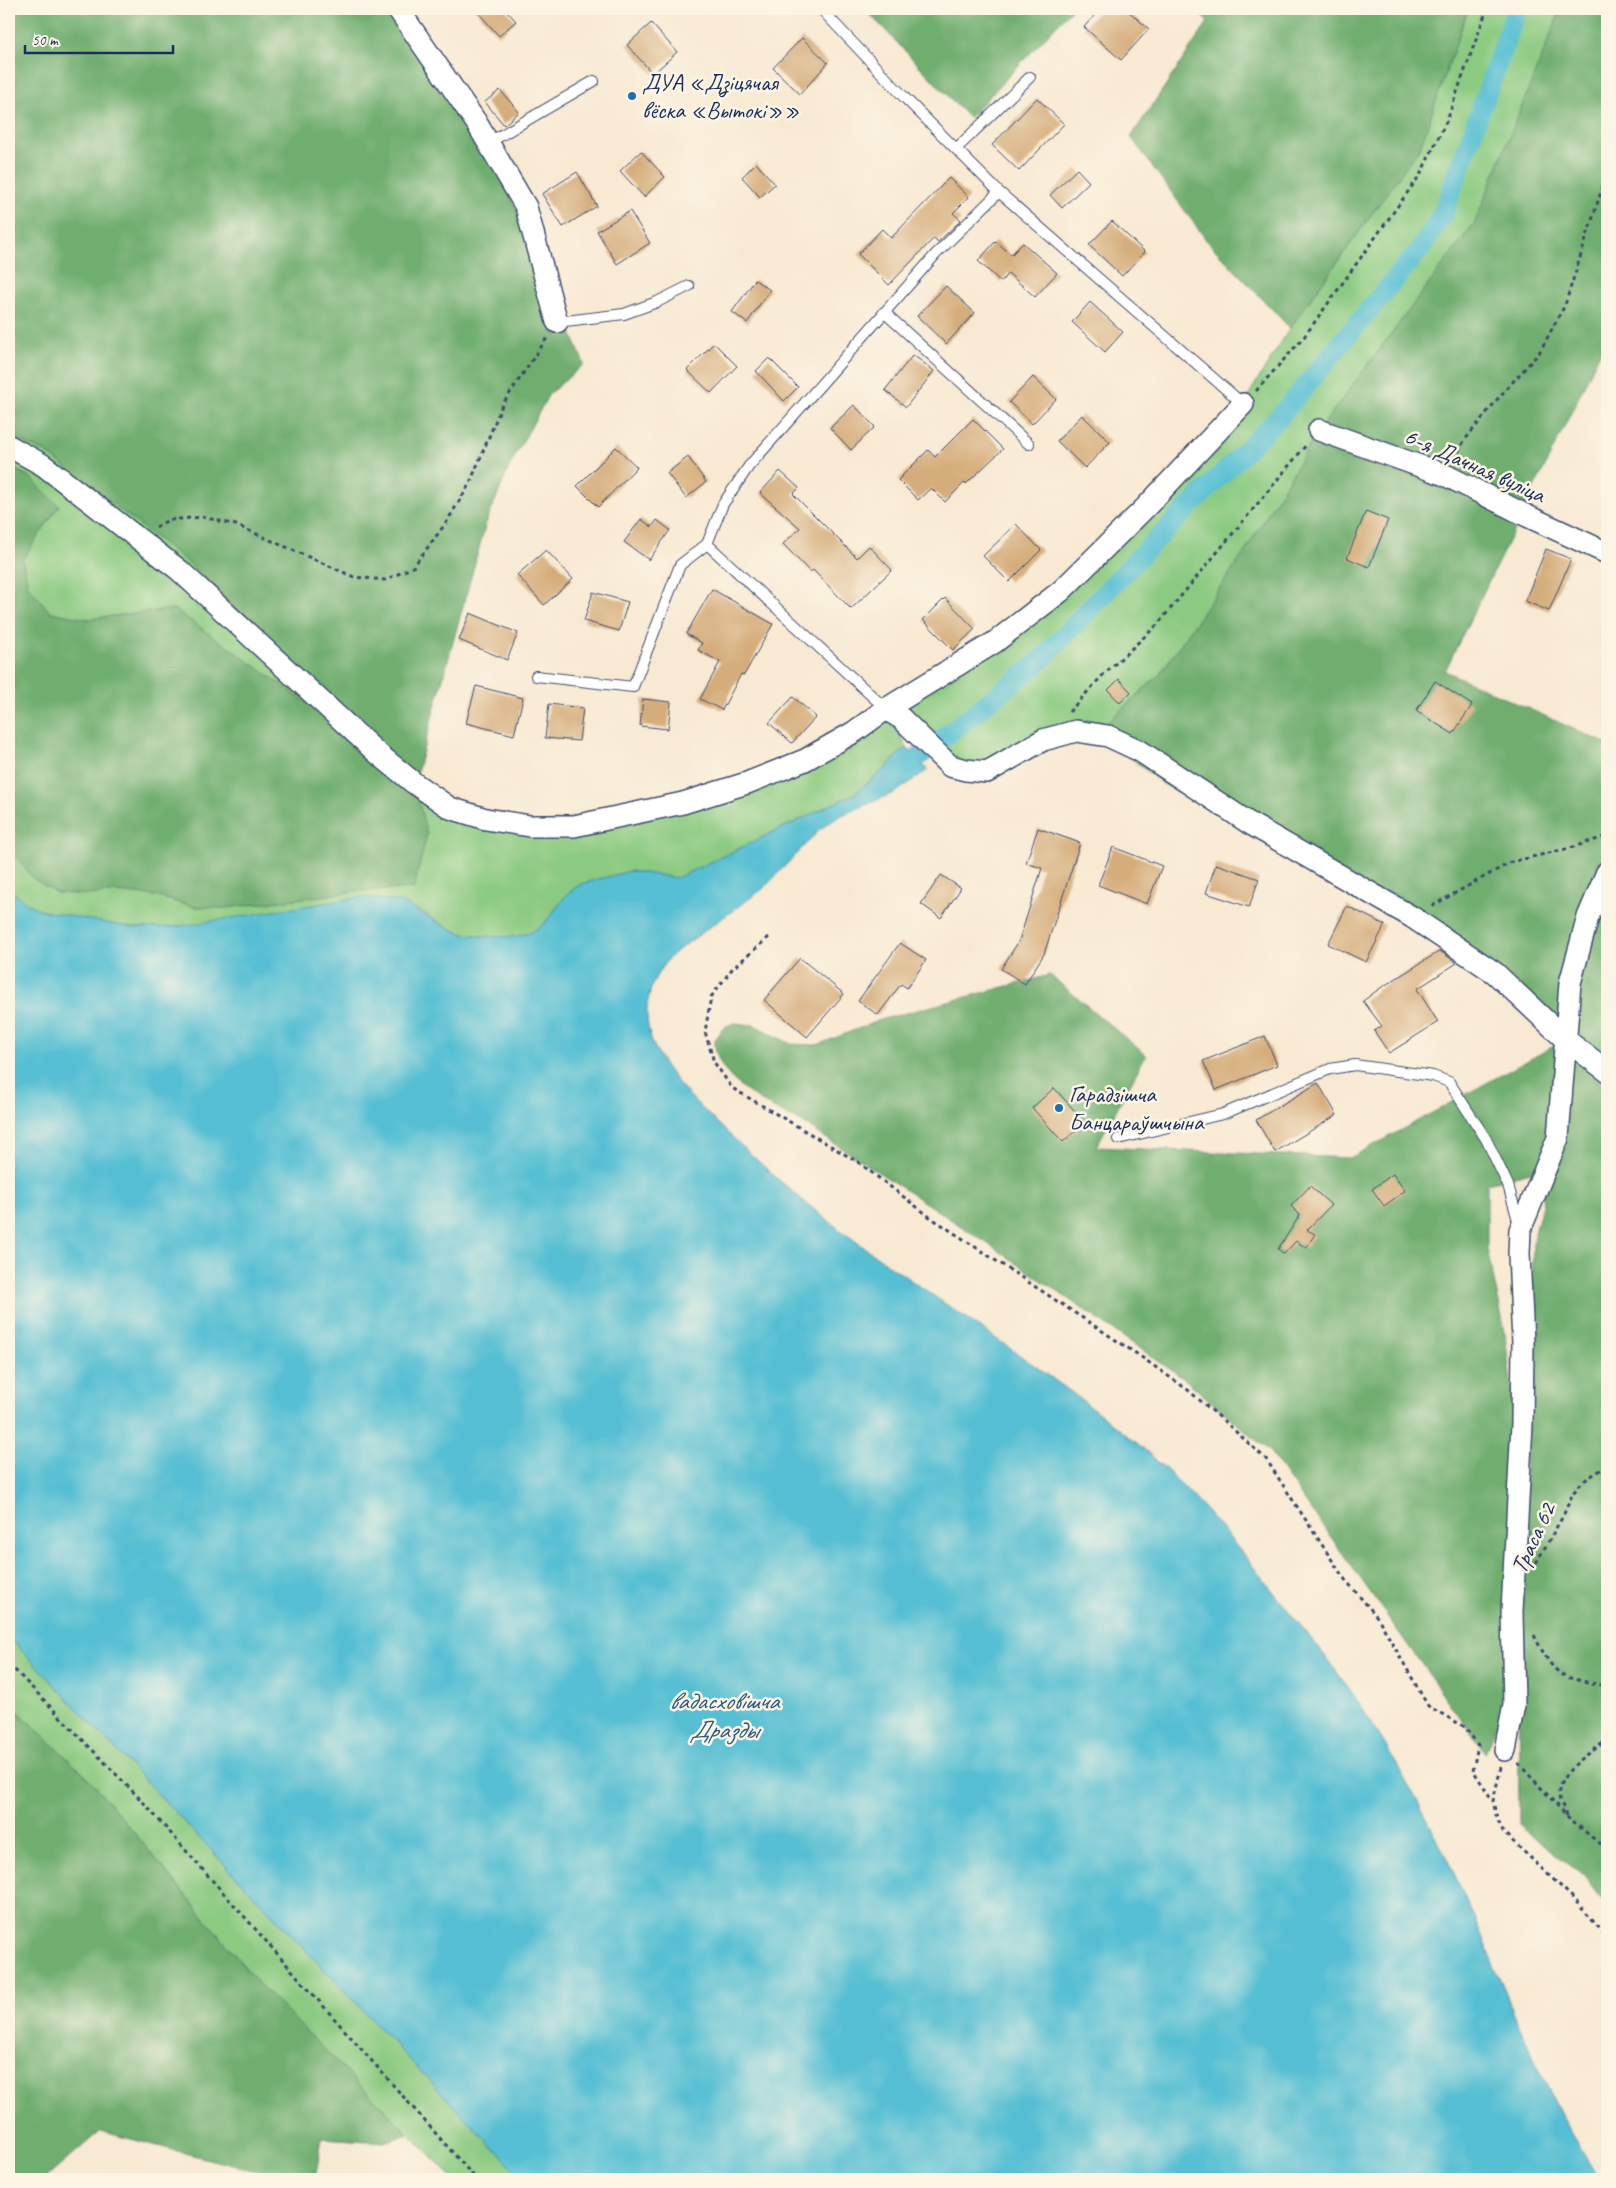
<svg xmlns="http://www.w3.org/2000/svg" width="1616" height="2188" viewBox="0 0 1616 2188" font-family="Caveat,sans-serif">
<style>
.green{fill:#8bca81;stroke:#537c70}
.forest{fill:#70ae6f;stroke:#466e66}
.water{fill:#56bfd3;stroke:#387798}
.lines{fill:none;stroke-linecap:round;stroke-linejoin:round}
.canal{stroke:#56bfd3;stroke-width:20}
.building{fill:#d5ad7c}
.service-casing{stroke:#3c4b6f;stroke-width:12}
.minor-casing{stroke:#3c4b6f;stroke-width:24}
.path{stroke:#3c4b6f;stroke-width:3;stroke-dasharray:4 4;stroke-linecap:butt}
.service{stroke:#fff;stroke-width:10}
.minor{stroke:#fff;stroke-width:21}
.poi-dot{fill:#1f6fb2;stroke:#fcf5e5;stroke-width:2}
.labels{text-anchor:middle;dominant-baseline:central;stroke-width:5;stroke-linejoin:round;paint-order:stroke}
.poi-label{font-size:24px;fill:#1b2f5e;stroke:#fcf5e5;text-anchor:start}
.street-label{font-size:24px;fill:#1b2f5e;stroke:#fcf5e5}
.water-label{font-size:25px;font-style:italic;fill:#2d5a81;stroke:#fcf5e5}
</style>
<rect width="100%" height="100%" fill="#fcf5e5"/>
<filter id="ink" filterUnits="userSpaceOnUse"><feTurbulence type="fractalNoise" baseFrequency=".02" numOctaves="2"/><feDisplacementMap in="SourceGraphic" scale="10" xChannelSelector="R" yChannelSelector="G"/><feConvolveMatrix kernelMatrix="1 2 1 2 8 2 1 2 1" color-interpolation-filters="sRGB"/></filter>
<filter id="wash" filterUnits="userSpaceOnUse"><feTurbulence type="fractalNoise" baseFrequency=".0096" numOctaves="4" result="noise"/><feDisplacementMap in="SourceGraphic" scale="20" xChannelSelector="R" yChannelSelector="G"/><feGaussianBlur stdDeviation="1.12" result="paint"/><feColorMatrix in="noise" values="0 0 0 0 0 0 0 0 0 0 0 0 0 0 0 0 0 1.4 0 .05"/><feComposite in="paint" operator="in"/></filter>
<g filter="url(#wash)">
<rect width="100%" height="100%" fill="#f8e9d2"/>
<path class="green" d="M 1468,9 L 1561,9 L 1476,222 L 1319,430 L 1244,553 L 1160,674 L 1095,734 L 966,770 L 887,710 L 906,747 L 887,767 L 854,794 L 677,878 L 630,871 L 581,884 L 568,893 L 544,924 L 532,932 L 515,937 L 498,937 L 463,934 L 446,927 L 417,909 L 199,924 L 153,929 L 132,928 L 43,911 L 26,903 L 9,889 L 9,849 L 86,895 L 118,892 L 155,896 L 196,907 L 225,908 L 358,891 L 413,888 L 414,783 L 450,808 L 530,826 L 747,783 L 995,642 L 1243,404 L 1290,328 L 1420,147 Z
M 9,436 L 46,452 L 195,568 L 376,752 L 174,609 L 87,619 L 50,612 L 28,586 L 22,559 L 59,506 L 30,477 L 9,467 Z
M 9,1637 L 523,2179 L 454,2179 L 258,1983 L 93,1783 L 9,1703 Z"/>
<path class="forest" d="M 9,9 L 398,9 L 476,122 L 555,293 L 584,364 L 549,394 L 510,465 L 486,523 L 414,783 L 427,834 L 414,888 L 358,891 L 225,908 L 196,907 L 155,896 L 118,892 L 86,895 L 56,893 L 34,879 L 9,849 L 9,467 L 30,477 L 59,506 L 22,560 L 28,586 L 50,612 L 87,619 L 174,609 L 373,749 L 195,568 L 46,452 L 9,436 Z
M 865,9 L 1072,9 L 969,118 Z
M 1194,9 L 1468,9 L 1420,147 L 1290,328 L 1207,241 L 1131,137 L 1208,22 Z
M 1561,9 L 1607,9 L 1607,339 L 1445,671 L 1607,744 L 1607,1905 L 1583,1875 L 1519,1826 L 1518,1618 L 1531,1323 L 1533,1242 L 1543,1201 L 1547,1168 L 1487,1183 L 1487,1249 L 1504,1326 L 1516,1426 L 1510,1695 L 1485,1753 L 1270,1452 L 1187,1381 L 996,1249 L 800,1121 C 773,1109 726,1085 717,1055 C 715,1051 715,1045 715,1040 L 724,1027 L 734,1023 L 754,1025 L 791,1044 L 817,1045 L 883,1019 L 1050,975 L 1146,1055 L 1096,1147 L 1350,1158 L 1565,1040 L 1412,917 L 1368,891 L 1163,784 L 1115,745 L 1095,734 L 1160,674 L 1244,553 L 1319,430 L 1475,222 Z
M 9,1703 L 93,1783 L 258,1983 L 409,2134 L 384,2142 L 322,2138 L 316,2174 L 251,2170 L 100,2131 L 45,2179 L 9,2179 Z"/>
<path class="water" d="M 906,747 L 928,770 L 896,792 L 842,815 L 820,829 L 764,888 L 674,953 C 650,976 640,1009 652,1041 C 667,1078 701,1107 729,1134 C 770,1173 812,1210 858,1243 C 941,1303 1028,1357 1109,1421 C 1125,1434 1143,1447 1158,1462 C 1202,1502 1239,1549 1276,1595 C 1294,1618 1314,1641 1331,1664 C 1373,1721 1408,1781 1440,1844 C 1484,1933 1516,2028 1562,2116 C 1574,2138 1587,2158 1599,2179 L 523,2179 L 9,1637 L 9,889 L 26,903 L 43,911 L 132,928 L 174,927 L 363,897 L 401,902 L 446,927 L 463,934 L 480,936 L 515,937 L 532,932 L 544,924 L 568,893 L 581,884 L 630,871 L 677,878 L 854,794 L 887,767 Z"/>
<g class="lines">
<path class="canal" d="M 917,758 L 1038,663 L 1138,558 L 1281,415 L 1421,248 L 1443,214 L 1517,9"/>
</g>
<g id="blocks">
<path class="building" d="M 475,9 L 505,9 L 516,21 L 499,36 Z
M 1100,9 L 1126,9 L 1149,29 L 1121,60 L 1084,27 Z
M 651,23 L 677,52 L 653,74 L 627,45 Z
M 802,38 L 828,63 L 800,94 L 773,68 Z
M 500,90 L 519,112 L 504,125 L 485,102 Z
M 1037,98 L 1064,124 L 1019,171 L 992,145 Z
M 641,151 L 665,177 L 644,197 L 620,171 Z
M 756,163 L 775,184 L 760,197 L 742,177 Z
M 1077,169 L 1089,182 L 1062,208 L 1050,195 Z
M 577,172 L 597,206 L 563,227 L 542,194 Z
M 949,178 L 969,197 L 953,213 L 961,220 L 938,242 L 934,238 L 889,285 L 858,254 L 882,229 L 891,238 Z
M 630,211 L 650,243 L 617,264 L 597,231 Z
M 1112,221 L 1145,252 L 1122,276 L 1089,245 Z
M 996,241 L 1011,255 L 1023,243 L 1057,273 L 1035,297 L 1008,273 L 1001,282 L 978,261 Z
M 755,280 L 770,290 L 747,323 L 732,312 Z
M 946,286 L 975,313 L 946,344 L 917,316 Z
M 1090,302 L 1123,332 L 1105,352 L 1072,322 Z
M 714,343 L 737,366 L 711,393 L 687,370 Z
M 913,355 L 934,371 L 906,407 L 885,390 Z
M 769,358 L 798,387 L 784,401 L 756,371 Z
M 1033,377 L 1056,399 L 1032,424 L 1009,402 Z
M 854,405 L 875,427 L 851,450 L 830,428 Z
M 1082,415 L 1110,442 L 1085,468 L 1057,441 Z
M 973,419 L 1003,449 L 966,484 L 965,482 L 945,502 L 931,488 L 918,500 L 898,480 L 928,450 L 935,457 Z
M 616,447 L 637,467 L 598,507 L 577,486 Z
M 688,457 L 706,482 L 686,498 L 667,473 Z
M 780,471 L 799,488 L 793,494 L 857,558 L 869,546 L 892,570 L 851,609 L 813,570 L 810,572 L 783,544 L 800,528 L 760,493 Z
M 1366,511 L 1388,520 L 1369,567 L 1347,558 Z
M 641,519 L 652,527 L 657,520 L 670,530 L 649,560 L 624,542 Z
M 1016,524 L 1041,550 L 1009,582 L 983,556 Z
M 1546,549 L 1571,559 L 1549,611 L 1525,601 Z
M 546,550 L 573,579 L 544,605 L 517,575 Z
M 712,589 L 773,624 L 744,675 L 741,674 L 722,710 L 700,699 L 720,662 L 698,650 L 702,643 L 686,634 Z
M 593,592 L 628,602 L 619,631 L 584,621 Z
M 945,598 L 975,629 L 953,650 L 923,620 Z
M 470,613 L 518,633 L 507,660 L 459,640 Z
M 1119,679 L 1131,692 L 1120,703 L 1108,690 Z
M 1435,681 L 1472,705 L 1453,734 L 1416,711 Z
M 476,686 L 523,698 L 514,735 L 466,723 Z
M 793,697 L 816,717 L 792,743 L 769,723 Z
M 643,699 L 671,702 L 668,729 L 640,726 Z
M 549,704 L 583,708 L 579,741 L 545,738 Z
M 1038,828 L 1080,843 L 1044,954 L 1025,984 L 1001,969 L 1019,941 L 1042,868 L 1026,863 Z
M 1113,847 L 1162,866 L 1147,904 L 1098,885 Z
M 1216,864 L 1259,879 L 1249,907 L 1206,893 Z
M 941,875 L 961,888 L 941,918 L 921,904 Z
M 1347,906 L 1385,925 L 1366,962 L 1328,944 Z
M 900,943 L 926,960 L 907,988 L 901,984 L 878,1015 L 858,1001 Z
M 1440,951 L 1457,963 L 1417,989 L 1438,1022 L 1389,1053 L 1374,1031 L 1382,1026 L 1363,1001 L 1379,989 Z
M 800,958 L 844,994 L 807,1037 L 764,1000 Z
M 1265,1036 L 1277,1065 L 1216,1090 L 1203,1061 Z
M 1318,1083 L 1337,1115 L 1275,1152 L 1256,1120 Z
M 1054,1088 L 1085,1122 L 1063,1142 L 1032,1108 Z
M 1393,1174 L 1405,1191 L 1384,1206 L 1372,1189 Z
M 1310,1186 L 1331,1205 L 1307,1230 L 1315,1234 L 1306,1248 L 1296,1241 L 1284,1254 L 1278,1249 L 1300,1215 L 1291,1206 Z"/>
</g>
</g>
<g filter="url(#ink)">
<use href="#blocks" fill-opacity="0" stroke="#3c4b6f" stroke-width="1"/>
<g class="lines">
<g class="service-casing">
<path id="service" d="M 821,9 L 904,97 L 999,192 L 1243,404
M 488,143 L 594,81
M 956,149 L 1030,77
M 884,312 L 1029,444
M 557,322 L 624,314 L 657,302 L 689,286
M 707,544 L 886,709
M 536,676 L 633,687 L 680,565 L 707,544 L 723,504 L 749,466 L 936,254 L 999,192
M 1118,1139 L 1223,1114 L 1330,1069 L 1355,1065 L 1433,1076 L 1449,1082 L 1486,1139 L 1508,1185 L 1519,1224"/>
</g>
<g class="minor-casing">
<path id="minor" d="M 398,9 L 476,122 L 526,207 L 557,322
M 1319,430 L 1445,475 L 1523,514 L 1607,553
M 9,446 L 43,465 L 179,570 L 376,752 L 414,783 L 450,808 L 486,819 L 530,826 L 574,826 L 683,803 L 747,783 L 805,760 L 854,732 L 886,709 L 995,642 L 1061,591 L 1146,507 L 1243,404
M 886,709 L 902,719 L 950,766 L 966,770 L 987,772 L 1043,740 L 1076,731 L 1108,736 L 1140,751 L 1249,823 L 1412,917 L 1495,973 L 1566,1040 L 1607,1071
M 1505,1750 L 1514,1705 L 1512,1611 L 1522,1424 L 1523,1343 L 1519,1254 L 1520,1230 L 1558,1138 L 1570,983 L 1588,917 L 1607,872"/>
</g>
<path class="path" d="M 1256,391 L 1304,337 L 1420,175 L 1447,120 L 1487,9
M 1454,459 L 1464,441 L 1500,396 L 1539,353 L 1565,305 L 1607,173
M 156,527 L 168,520 L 203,517 L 236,525 L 354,577 L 385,580 L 413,567 L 446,523 L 470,483 L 502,405 L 547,338
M 1069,712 L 1103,675 L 1157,625 L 1307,444
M 1432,906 L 1511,862 L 1570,848 L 1607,836
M 769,937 L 732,969 L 711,997 L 705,1032 L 714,1062 L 732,1088 L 858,1162 L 930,1217 L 1137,1354 L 1188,1390 L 1224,1421 L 1266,1459 L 1343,1577 L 1378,1618 L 1428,1706 L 1465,1727 L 1478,1745 L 1473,1770 L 1493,1801
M 1536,1563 L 1563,1516 L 1573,1493 L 1582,1482 L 1602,1469 L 1607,1468
M 1534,1635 C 1557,1681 1560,1676 1607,1686
M 9,1664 L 144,1803 L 476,2179
M 1518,1763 L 1568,1817 L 1607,1850
M 1501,1767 L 1493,1801 L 1497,1819 L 1504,1833 L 1571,1896 L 1607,1937
M 1567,1815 C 1565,1809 1560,1803 1559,1797 C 1555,1773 1592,1752 1607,1740"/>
<use href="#service" class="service"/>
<use href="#minor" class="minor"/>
</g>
</g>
<g class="poi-dot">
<circle cx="632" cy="96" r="5"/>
<circle cx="1059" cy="1108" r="5"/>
</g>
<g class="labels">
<g class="poi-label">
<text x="642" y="82">ДУА «Дзіцячая<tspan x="642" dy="28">вёска «Вытокі»»</tspan></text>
<text x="1069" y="1094">Гарадзішча<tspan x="1069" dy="28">Банцараўшчына</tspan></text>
</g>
<g class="street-label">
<text transform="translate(1475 465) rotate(24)">6-я Дачная вуліца</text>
<text transform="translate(1533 1538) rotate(-65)">Траса 62</text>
</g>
<g class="water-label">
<text x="724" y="1701">вадасховішча<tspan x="724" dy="29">Дразды</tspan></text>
</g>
</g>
<rect width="1616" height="2188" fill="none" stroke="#fcf5e5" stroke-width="30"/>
<path d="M25 45v8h148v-8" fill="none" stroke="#1b2f5e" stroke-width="2.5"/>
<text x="32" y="45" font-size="15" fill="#1b2f5e" stroke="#fcf5e5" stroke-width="4" paint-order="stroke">50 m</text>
</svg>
